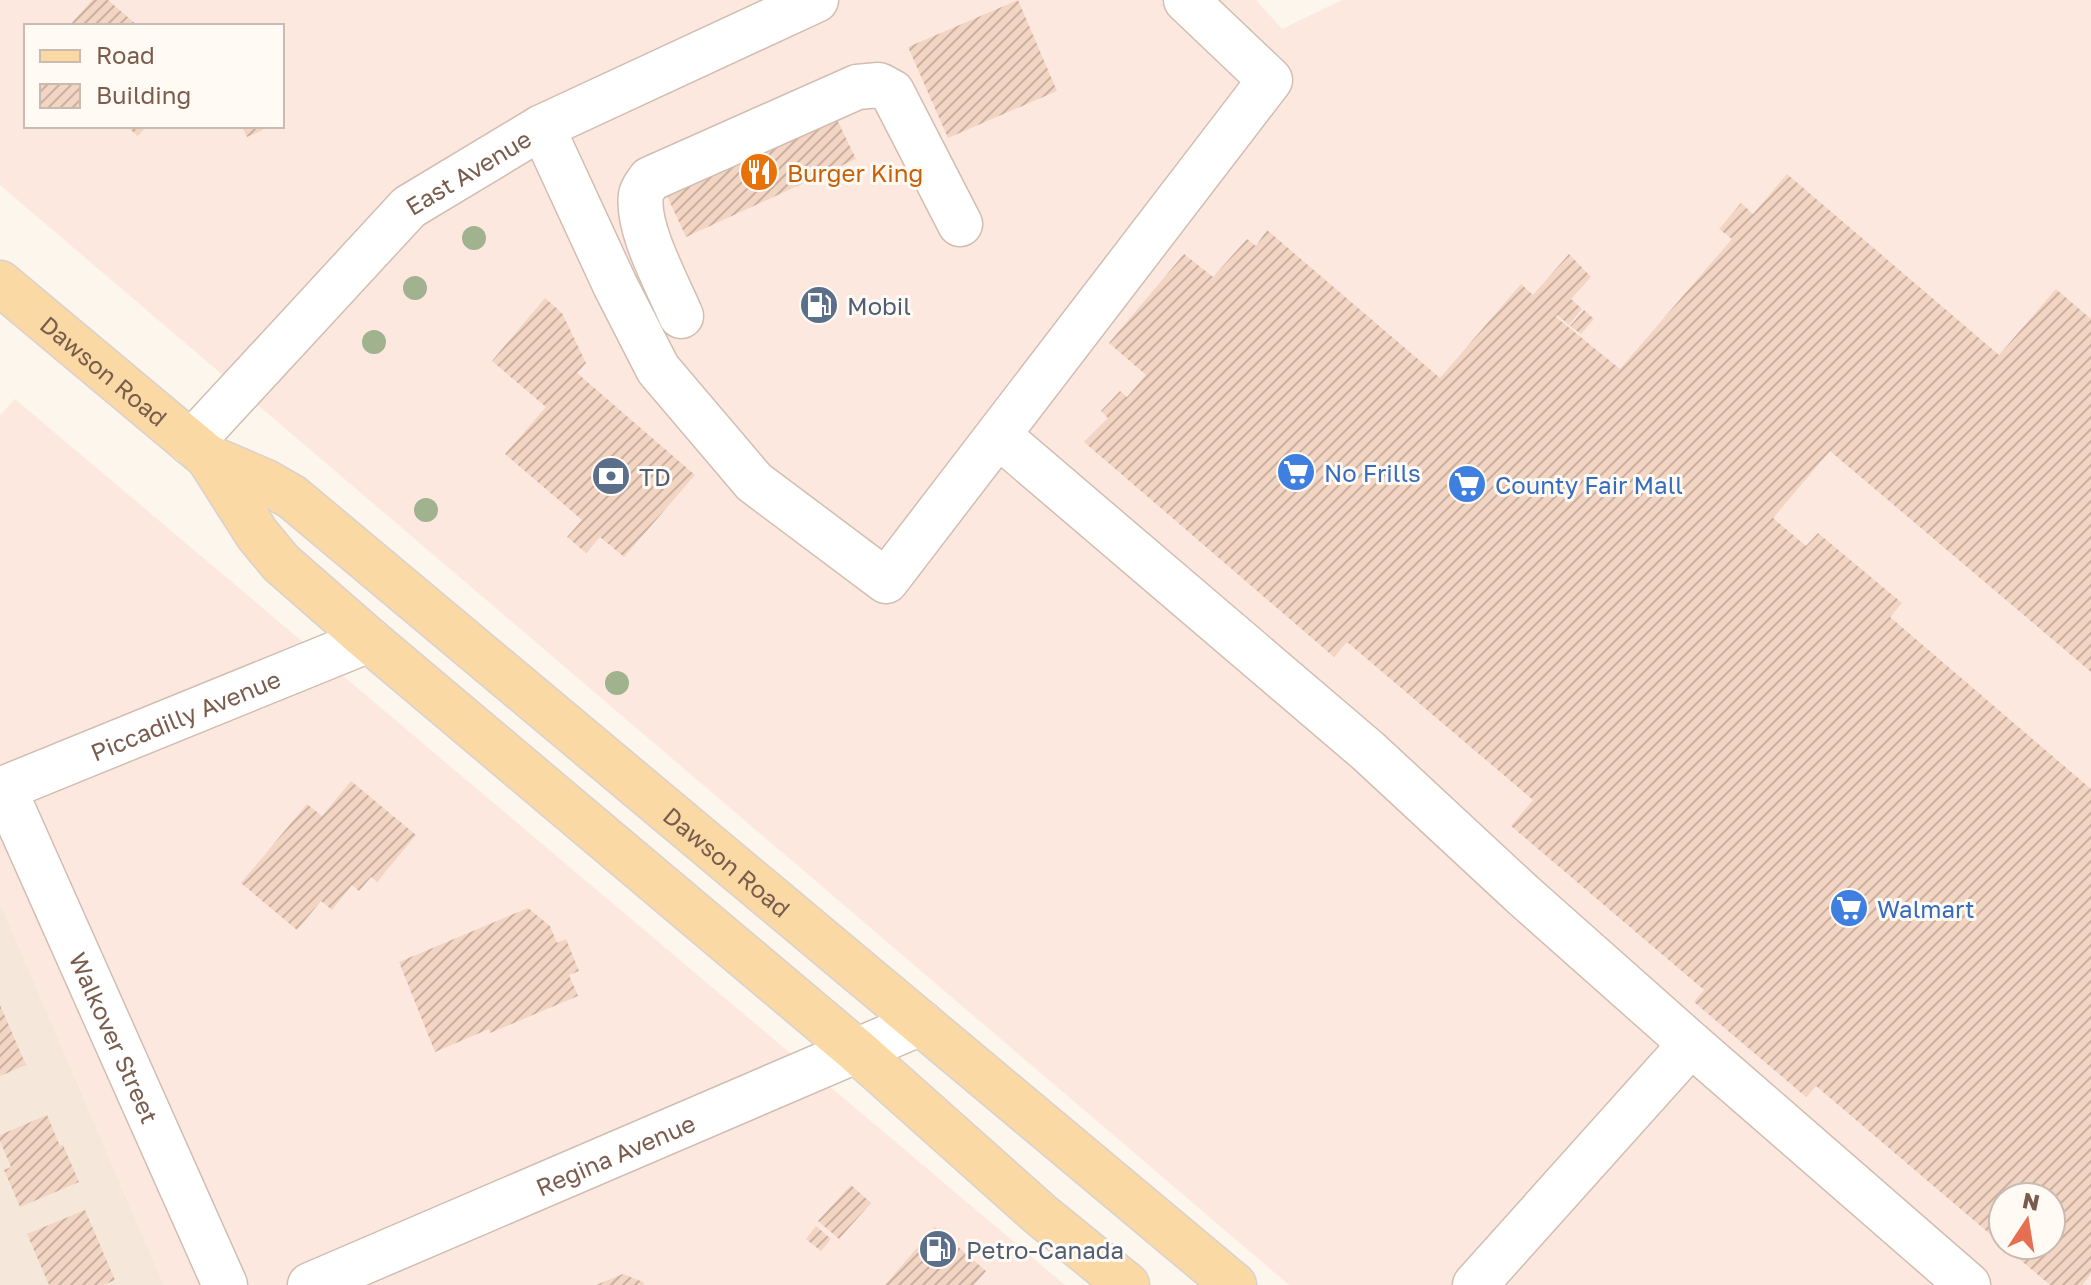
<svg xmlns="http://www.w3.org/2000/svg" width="2091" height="1285" viewBox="0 0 2091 1285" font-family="'Golos Text',sans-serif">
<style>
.residential{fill:#f5e8da}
.commercial{fill:#fde8e0;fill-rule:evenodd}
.building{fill:url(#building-hatch);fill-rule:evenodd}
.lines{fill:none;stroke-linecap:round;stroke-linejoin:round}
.minor-casing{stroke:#d1beb0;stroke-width:47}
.major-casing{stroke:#dad1cd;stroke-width:47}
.minor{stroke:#fff;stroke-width:44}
.major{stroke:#fbd9a5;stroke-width:44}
.tree{fill:#a0b28e}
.labels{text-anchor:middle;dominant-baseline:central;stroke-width:6;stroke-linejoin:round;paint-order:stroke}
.food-label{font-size:24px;fill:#c56008;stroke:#fffaf3;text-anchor:start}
.street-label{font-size:24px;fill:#7a5c4d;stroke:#fffaf3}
.service-label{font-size:24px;fill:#4e5e75;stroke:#fffaf3;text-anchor:start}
.shop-label{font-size:24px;fill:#366cbe;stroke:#fffaf3;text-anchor:start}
</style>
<defs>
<pattern id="building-hatch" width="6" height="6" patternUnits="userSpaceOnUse" patternTransform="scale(2)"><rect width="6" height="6" fill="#f3d5c3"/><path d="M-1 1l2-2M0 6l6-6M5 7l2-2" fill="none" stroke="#cab0a1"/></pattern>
</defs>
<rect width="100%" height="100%" fill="#fdf6ec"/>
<path class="residential" d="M 0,902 L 164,1285 L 0,1285 Z"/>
<path class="commercial" d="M 0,0 L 1256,0 L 1282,29 L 1342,0 L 2091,0 L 2091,1285 L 1289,1285 L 0,185 ZM 26,26 L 282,26 L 282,126 L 26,126 ZM 2003,1197 L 2051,1197 L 2051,1245 L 2003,1245 Z
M 15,399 L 1065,1285 L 164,1285 L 0,902 L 0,415 Z"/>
<path class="building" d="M 92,0 L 108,0 L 138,26 L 69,26 Z
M 1018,0 L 1057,91 L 948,138 L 908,47 Z
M 831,107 L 856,159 L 686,237 L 662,185 Z
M 126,126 L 147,126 L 138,136 Z
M 242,126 L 261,126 L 263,130 L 247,137 Z
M 1787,174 L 1999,355 L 2056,289 L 2091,319 L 2091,672 L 1830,451 L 1773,518 L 1806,546 L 1818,533 L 1902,603 L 1890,617 L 2091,789 L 2091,1274 L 2082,1285 L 2050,1285 L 1816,1086 L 1806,1097 L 1694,1002 L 1704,990 L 1511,826 L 1533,800 L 1347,642 L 1334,657 L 1084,442 L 1108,418 L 1101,411 L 1120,391 L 1127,397 L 1146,375 L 1109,343 L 1184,254 L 1213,277 L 1247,239 L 1256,246 L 1267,230 L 1440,378 L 1521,284 L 1533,295 L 1569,254 L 1591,277 L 1571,299 L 1582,309 L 1569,325 L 1557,315 L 1556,317 L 1620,369 L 1732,239 L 1719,229 L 1741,203 L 1753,214 ZM 2003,1197 L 2051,1197 L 2051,1245 L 2003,1245 Z
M 545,298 L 562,313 L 586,363 L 577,373 L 695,475 L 624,557 L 600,537 L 586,553 L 567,537 L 582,520 L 505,454 L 546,407 L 492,361 Z
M 1584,310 L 1594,319 L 1581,334 L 1570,326 Z
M 351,781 L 416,835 L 377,882 L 371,877 L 359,891 L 352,885 L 332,910 L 321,901 L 297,930 L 241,883 L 307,804 L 322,816 Z
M 528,908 L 550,926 L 557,943 L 566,939 L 579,971 L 569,975 L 578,996 L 490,1033 L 489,1029 L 435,1052 L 399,962 Z
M 0,1005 L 26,1065 L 0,1076 Z
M 47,1115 L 60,1146 L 63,1145 L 79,1182 L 20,1207 L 4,1170 L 11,1167 L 0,1141 L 0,1135 Z
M 851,1185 L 871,1203 L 839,1239 L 818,1221 Z
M 85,1210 L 115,1280 L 103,1285 L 49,1285 L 27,1234 Z
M 816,1226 L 831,1239 L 821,1251 L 806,1239 Z
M 935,1227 L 986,1271 L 974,1285 L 885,1285 Z
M 623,1274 L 643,1282 L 644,1285 L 596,1285 Z"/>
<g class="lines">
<g class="minor-casing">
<g id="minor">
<path d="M 542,127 L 615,285 L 658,369 L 754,482 L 886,581 L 1270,80 L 1186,0"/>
<path d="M 681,316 C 668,285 636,228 641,195 C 642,189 646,185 650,179 L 857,87 L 879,85 L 892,92 L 960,224"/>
<path d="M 999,436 L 1368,751 L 1522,894 L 1691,1044 L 1475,1285"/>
<path id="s1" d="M 191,443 L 409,207 L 542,127 L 816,0"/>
<path id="s2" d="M 4,789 L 225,1285"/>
<path id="s3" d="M 0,790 L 369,640"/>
<path d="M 1691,1044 L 1968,1285"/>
<path id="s4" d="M 310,1285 L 921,1023"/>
</g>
</g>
<g class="major-casing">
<g id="major">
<path id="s5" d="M 0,283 L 208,457 L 264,481 L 292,497 L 1234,1285"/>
<path d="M 208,457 L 257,534 L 281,563 L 369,640 L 857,1051 L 1041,1215 L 1127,1285"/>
</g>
</g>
<use href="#minor" class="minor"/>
<use href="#major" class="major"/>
</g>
<g class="tree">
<circle cx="474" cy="238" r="12"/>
<circle cx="415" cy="288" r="12"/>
<circle cx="374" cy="342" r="12"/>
<circle cx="426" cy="510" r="12"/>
<circle cx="617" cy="683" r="12"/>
</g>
<defs>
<g id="restaurant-disc" transform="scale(2)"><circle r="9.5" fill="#e8710a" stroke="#fffaf3"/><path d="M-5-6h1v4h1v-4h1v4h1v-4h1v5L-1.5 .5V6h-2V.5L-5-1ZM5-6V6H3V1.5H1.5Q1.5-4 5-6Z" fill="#fff"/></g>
<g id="fuel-disc" transform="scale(2)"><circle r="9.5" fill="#5c6f8a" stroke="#fffaf3"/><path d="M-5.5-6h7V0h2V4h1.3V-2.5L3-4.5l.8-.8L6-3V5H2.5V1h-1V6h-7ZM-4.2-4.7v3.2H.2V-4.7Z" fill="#fff"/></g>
<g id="supermarket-disc" transform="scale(2)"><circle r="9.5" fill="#3f7fe0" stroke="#fffaf3"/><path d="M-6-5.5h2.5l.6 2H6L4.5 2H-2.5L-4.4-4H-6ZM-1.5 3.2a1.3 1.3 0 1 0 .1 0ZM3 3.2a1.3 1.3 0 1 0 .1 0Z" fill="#fff"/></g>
<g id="bank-disc" transform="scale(2)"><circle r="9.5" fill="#5c6f8a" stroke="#fffaf3"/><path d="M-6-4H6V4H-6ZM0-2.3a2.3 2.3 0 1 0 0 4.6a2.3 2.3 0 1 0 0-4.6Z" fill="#fff"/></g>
</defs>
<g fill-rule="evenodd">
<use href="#restaurant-disc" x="759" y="172"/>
<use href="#fuel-disc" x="819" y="305"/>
<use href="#supermarket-disc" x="1296" y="472"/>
<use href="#bank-disc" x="611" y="476"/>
<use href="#supermarket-disc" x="1467" y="484"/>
<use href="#supermarket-disc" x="1849" y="908"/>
<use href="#fuel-disc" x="938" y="1249"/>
</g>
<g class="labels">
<g class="food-label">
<text x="787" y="172">Burger King</text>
</g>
<g class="street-label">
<text stroke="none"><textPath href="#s1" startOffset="390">East Avenue</textPath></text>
<text stroke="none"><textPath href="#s5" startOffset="136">Dawson Road</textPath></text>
<text stroke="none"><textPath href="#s3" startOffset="200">Piccadilly Avenue</textPath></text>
<text stroke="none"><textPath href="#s5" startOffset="932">Dawson Road</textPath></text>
<text stroke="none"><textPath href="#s2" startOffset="272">Walkover Street</textPath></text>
<text stroke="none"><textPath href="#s4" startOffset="332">Regina Avenue</textPath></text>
</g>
<g class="service-label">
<text x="847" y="305">Mobil</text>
<text x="639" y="476">TD</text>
<text x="966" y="1249">Petro-Canada</text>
</g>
<g class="shop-label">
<text x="1324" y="472">No Frills</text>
<text x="1495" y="484">County Fair Mall</text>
<text x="1877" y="908">Walmart</text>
</g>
</g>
<rect x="24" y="24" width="260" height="104" fill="#fffaf3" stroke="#cabbb1" stroke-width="2"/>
<rect x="40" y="50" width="40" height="12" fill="#fbd9a5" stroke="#cabbb1" stroke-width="2"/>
<text x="96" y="64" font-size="24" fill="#7a5c4d">Road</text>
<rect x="40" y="84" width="40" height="24" fill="url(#building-hatch)" stroke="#cabbb1" stroke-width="2"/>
<text x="96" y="104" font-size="24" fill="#7a5c4d">Building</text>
<g transform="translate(2027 1221) rotate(12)"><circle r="38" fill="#fffaf3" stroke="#cabbb1" stroke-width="2"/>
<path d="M0-6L14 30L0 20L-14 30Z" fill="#e76f51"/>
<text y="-12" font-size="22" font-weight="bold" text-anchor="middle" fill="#7a5c4d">N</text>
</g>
</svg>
